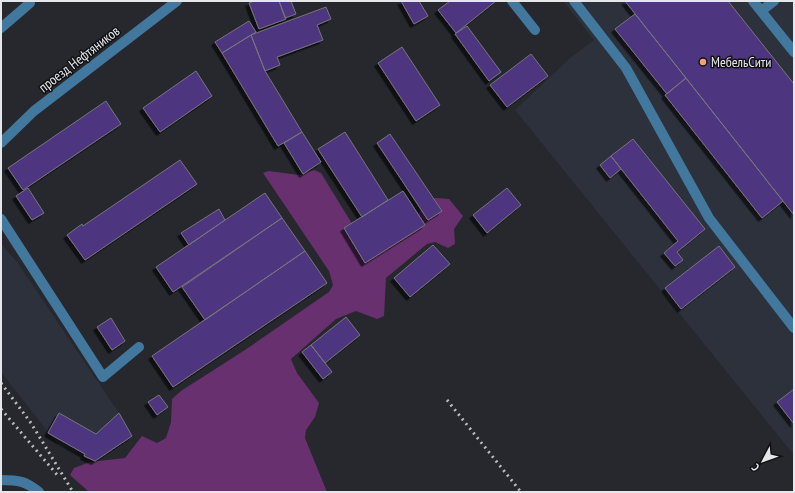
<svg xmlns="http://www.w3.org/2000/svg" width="795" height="493" viewBox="0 0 795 493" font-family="'PT Sans Narrow',sans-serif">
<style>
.built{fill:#2c313c}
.green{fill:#68306e}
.building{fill:#4e3480;stroke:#76757c;filter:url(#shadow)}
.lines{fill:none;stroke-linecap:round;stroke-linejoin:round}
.minor{stroke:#42789e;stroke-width:10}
.rail{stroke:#b9babe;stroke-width:3;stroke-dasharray:2 4;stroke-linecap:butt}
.poi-dot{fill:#f1a27b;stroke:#101114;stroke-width:1.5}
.labels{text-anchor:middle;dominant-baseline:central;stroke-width:3;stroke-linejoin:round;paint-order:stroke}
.street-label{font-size:14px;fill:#e5e6ea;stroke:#101114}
.poi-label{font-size:14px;fill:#e5e6ea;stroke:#101114;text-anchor:start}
</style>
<defs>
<filter id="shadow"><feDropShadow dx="-3.5" dy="3.5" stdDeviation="0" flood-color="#0009"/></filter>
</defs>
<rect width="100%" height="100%" fill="#26282e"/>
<path class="built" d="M 563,1 L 794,1 L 794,455 L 515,110 L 570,58 L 594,40 Z
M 1,244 L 17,262 L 119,413 L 132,436 L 95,460 L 59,446 L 1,372 Z"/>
<path class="green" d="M 314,170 L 321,173 L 354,227 L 405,232 L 423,207 L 435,198 L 449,199 L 463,216 L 454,229 L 455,244 L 448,248 L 435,242 L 427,244 L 386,278 L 384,316 L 377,319 L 356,311 L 336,319 L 291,359 L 297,373 L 319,403 L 315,417 L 306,430 L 305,438 L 327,492 L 89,492 L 70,475 L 74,468 L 90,462 L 125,458 L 142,436 L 157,443 L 166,438 L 171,422 L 172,399 L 181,391 L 248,348 L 329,292 L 333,285 L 329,271 L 263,173 L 269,171 L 299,175 Z"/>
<path class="building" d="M 254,1 L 279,1 L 286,19 L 259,29 L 249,3 Z
M 279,1 L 291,1 L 296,14 L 285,18 Z
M 401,1 L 419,1 L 428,16 L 414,24 Z
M 450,1 L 496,1 L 456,33 L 438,10 Z
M 625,1 L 728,1 L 794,84 L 794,215 Z
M 326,7 L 331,19 L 317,25 L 323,40 L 277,57 L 280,65 L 265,71 L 251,35 Z
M 635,14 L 686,78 L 667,94 L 615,29 Z
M 249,21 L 256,32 L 222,53 L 215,42 Z
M 467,26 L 501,72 L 489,81 L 455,34 Z
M 251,35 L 265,71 L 302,132 L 278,146 L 222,53 Z
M 402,47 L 440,105 L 416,121 L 378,63 Z
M 531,54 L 548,76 L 507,107 L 490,85 Z
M 196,71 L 212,96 L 160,132 L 143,108 Z
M 686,78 L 783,201 L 762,218 L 665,95 Z
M 106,101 L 121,124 L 23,190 L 8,168 Z
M 302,132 L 321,162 L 303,174 L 284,143 Z
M 345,132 L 388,200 L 362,217 L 318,149 Z
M 390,134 L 442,211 L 428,220 L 377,143 Z
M 633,139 L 705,229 L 677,252 L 683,260 L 675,266 L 664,253 L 678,241 L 611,156 Z
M 611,156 L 621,169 L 610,178 L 600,165 Z
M 180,160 L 197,184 L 85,260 L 67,235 L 82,224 L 83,226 Z
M 28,188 L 44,213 L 32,220 L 16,196 Z
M 507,188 L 521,205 L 487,233 L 473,215 Z
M 403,191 L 425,225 L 365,263 L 344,228 Z
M 265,193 L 282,218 L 173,292 L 156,267 Z
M 219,209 L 225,220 L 189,245 L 181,233 Z
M 282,218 L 305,251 L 205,320 L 182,287 Z
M 433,245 L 450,264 L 410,297 L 394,278 Z
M 719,246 L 735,267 L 681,309 L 665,288 Z
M 305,251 L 327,283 L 173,387 L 152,356 Z
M 346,317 L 360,335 L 325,363 L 311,345 Z
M 111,318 L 125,341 L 112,350 L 97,327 Z
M 311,345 L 332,372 L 323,379 L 302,352 Z
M 794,389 L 794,424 L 777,402 Z
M 159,395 L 168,407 L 157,415 L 148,402 Z
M 59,413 L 96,434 L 119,413 L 132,436 L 95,461 L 84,456 L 85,454 L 48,433 Z"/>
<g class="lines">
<path class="minor" d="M 512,1 L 535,30
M 574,1 L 626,68 L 709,218 L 794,328
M 753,1 L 794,52
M 761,11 L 774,1
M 1,28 L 30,3 L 28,1
M 1,143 L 34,111 L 177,1
M 1,219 L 103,377 L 139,347
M 1,480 C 19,480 25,481 39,492"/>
<path class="rail" d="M 1,383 L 31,423 L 73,492
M 447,400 L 521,492
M 1,409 L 59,477"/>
</g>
<circle class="poi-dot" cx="703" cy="62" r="4"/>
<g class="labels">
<g class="street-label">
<text transform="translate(79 59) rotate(-38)">проезд Нефтяников</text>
</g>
<g class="poi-label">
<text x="711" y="62">МебельСити</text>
</g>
</g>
<rect width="795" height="493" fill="none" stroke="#e5e6ea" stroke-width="4"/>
<g transform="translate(763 461) rotate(229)" stroke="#101114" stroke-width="3" paint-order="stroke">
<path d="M0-3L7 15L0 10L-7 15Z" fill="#e5e6ea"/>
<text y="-6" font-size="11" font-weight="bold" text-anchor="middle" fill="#e5e6ea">С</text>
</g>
</svg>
